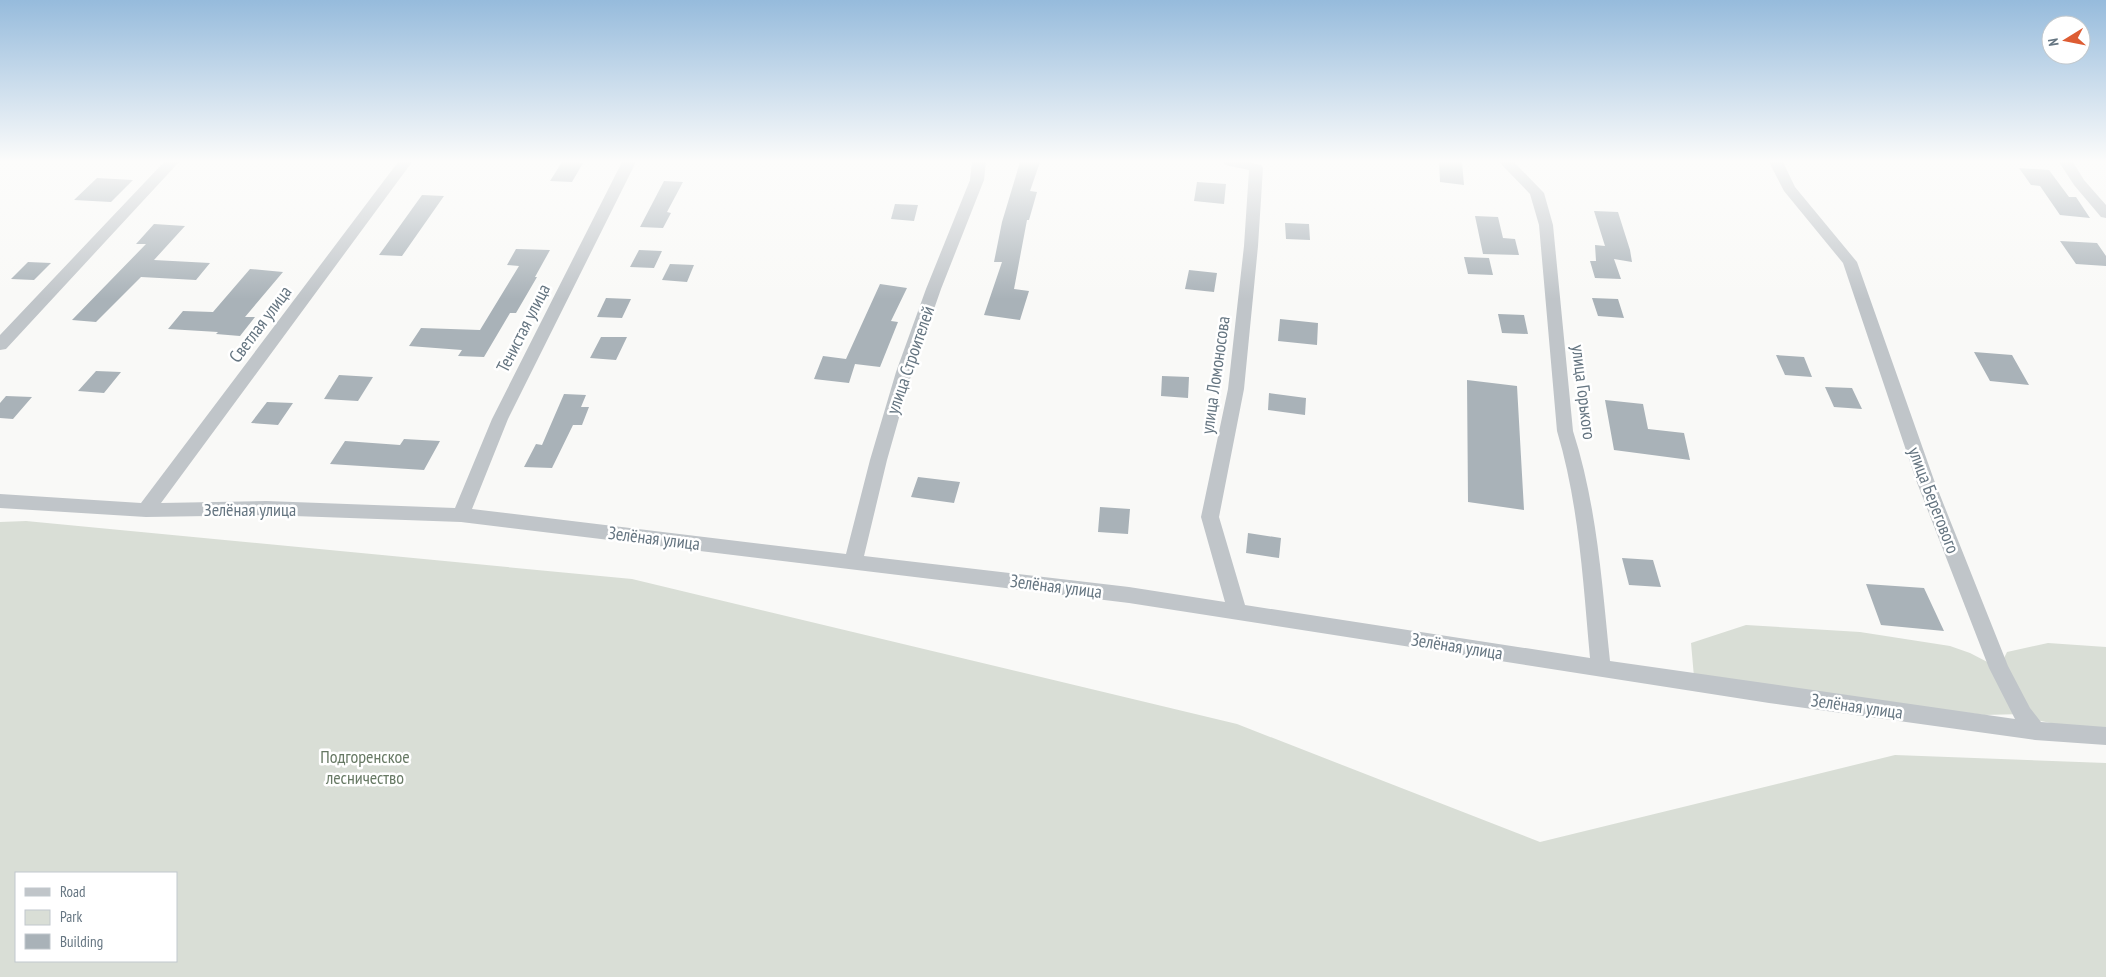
<svg xmlns="http://www.w3.org/2000/svg" width="2106" height="977" viewBox="0 0 2106 977" font-family="'PT Sans Narrow',sans-serif">
<style>
.green{fill:#d9ded6;fill-rule:evenodd}
.building{fill:#a9b2b8}
.lines{fill:none;stroke-linecap:round;stroke-linejoin:round}
.street{fill:#c0c5c9;fill-rule:evenodd}
.labels{text-anchor:middle;dominant-baseline:central;stroke-width:5;stroke-linejoin:round;paint-order:stroke}
.street-label{font-size:18px;fill:#657581;stroke:#fff}
.park-label{font-size:18px;fill:#677964;stroke:#fff}
</style>
<rect width="100%" height="100%" fill="#f9f9f7"/>
<path class="green" d="M 26,521 L 632,579 L 1237,724 L 1540,842 L 1895,755 L 2106,763 L 2106,977 L 0,977 L 0,522 ZM 176,873 L 176,961 L 16,961 L 16,873 Z
M 1746,625 L 1860,632 L 1950,646 L 1970,653 L 1999,668 L 2007,652 L 2048,643 L 2106,647 L 2106,734 L 2031,719 L 2023,714 L 1984,715 L 1694,677 L 1691,643 Z"/>
<path class="building" d="M 562,162 L 583,163 L 572,182 L 550,181 Z
M 1020,162 L 1040,162 L 1030,191 L 1037,192 L 1029,220 L 1027,220 L 1014,289 L 1029,291 L 1020,320 L 984,315 L 1002,262 L 994,262 L 1002,222 Z
M 1439,162 L 1462,162 L 1464,185 L 1440,182 Z
M 2019,168 L 2049,170 L 2069,197 L 2076,197 L 2090,218 L 2060,215 L 2040,186 L 2031,185 Z
M 97,178 L 133,180 L 111,202 L 74,200 Z
M 664,181 L 683,182 L 667,212 L 671,213 L 663,228 L 640,227 Z
M 1197,182 L 1226,184 L 1224,204 L 1194,201 Z
M 422,195 L 444,196 L 402,256 L 379,255 Z
M 895,204 L 918,205 L 914,221 L 891,219 Z
M 1594,211 L 1618,212 L 1630,250 L 1632,262 L 1614,259 L 1621,279 L 1595,278 L 1590,261 L 1596,261 L 1595,245 L 1605,246 Z
M 1475,216 L 1498,217 L 1503,238 L 1515,239 L 1519,255 L 1483,254 Z
M 1285,223 L 1309,224 L 1310,240 L 1286,239 Z
M 154,224 L 185,226 L 154,260 L 210,263 L 196,280 L 141,277 L 96,322 L 72,320 L 146,244 L 136,244 Z
M 2060,241 L 2097,243 L 2106,256 L 2106,266 L 2076,264 Z
M 516,249 L 550,250 L 535,277 L 537,277 L 516,313 L 510,313 L 484,357 L 458,356 L 462,350 L 409,346 L 421,328 L 480,330 L 519,266 L 507,265 Z
M 639,250 L 662,251 L 654,268 L 630,267 Z
M 1464,257 L 1489,258 L 1493,275 L 1468,274 Z
M 28,262 L 51,263 L 34,280 L 11,279 Z
M 670,264 L 694,265 L 687,282 L 662,280 Z
M 250,269 L 283,272 L 245,317 L 255,317 L 240,336 L 216,334 L 218,332 L 168,329 L 183,311 L 213,312 Z
M 1189,270 L 1217,273 L 1214,292 L 1185,289 Z
M 880,284 L 907,288 L 891,321 L 898,322 L 880,367 L 855,364 L 849,383 L 814,379 L 823,356 L 846,359 Z
M 606,298 L 631,299 L 622,318 L 597,317 Z
M 1592,298 L 1618,299 L 1624,318 L 1598,316 Z
M 1498,314 L 1524,315 L 1528,334 L 1502,333 Z
M 1280,319 L 1318,323 L 1317,345 L 1278,341 Z
M 601,337 L 627,337 L 616,360 L 590,358 Z
M 1974,352 L 2012,355 L 2029,385 L 1990,381 Z
M 1776,355 L 1804,357 L 1812,377 L 1785,375 Z
M 96,371 L 121,372 L 104,393 L 78,391 Z
M 339,375 L 373,377 L 358,401 L 324,399 Z
M 1162,376 L 1189,377 L 1188,398 L 1161,396 Z
M 1467,380 L 1517,386 L 1524,510 L 1468,502 Z
M 1825,387 L 1852,388 L 1862,409 L 1834,407 Z
M 1269,393 L 1306,398 L 1305,415 L 1268,410 Z
M 564,394 L 586,395 L 581,407 L 589,407 L 582,425 L 573,425 L 552,468 L 524,467 L 536,444 L 542,445 Z
M 6,396 L 32,397 L 13,419 L 0,418 L 0,403 Z
M 1605,400 L 1643,404 L 1648,429 L 1684,433 L 1690,460 L 1614,450 Z
M 267,402 L 293,403 L 278,425 L 251,423 Z
M 404,439 L 440,441 L 424,470 L 330,464 L 345,441 L 400,445 Z
M 918,477 L 960,482 L 954,503 L 911,497 Z
M 1100,507 L 1130,509 L 1128,534 L 1098,532 Z
M 1248,533 L 1281,538 L 1279,558 L 1246,553 Z
M 1622,558 L 1653,560 L 1661,587 L 1629,585 Z
M 1866,584 L 1924,588 L 1944,631 L 1881,625 Z"/>
<g class="lines">
<path class="street" d="M 164,162 L 179,162 L 6,349 L 0,350 L 0,335 Z
M 398,162 L 412,162 L 161,503 L 266,501 L 455,508 L 492,419 L 622,162 L 636,162 L 508,419 L 472,509 L 846,554 L 870,460 L 896,372 L 926,289 L 970,180 L 972,162 L 986,162 L 984,180 L 941,289 L 912,372 L 887,460 L 864,556 L 1129,587 L 1225,602 L 1201,517 L 1228,389 L 1244,246 L 1249,170 L 1225,165 L 1223,162 L 1248,162 L 1261,165 L 1263,168 L 1258,246 L 1244,389 L 1219,517 L 1245,605 L 1590,658 C 1583,581 1579,505 1557,431 L 1539,225 L 1530,194 L 1499,162 L 1514,162 L 1544,193 L 1553,225 L 1573,431 C 1597,506 1602,583 1610,661 L 2015,719 L 1989,668 L 1916,480 L 1843,263 L 1784,191 L 1769,162 L 1783,162 L 1795,187 L 1857,262 L 1934,480 L 2008,666 L 2030,708 L 2041,722 L 2106,727 L 2106,745 L 2035,740 L 1769,703 L 1129,603 L 461,522 L 266,515 L 146,517 L 0,508 L 0,494 L 141,503 Z
M 2059,162 L 2073,162 L 2084,180 L 2106,205 L 2106,218 L 2101,217 L 2074,185 Z"/>
</g>
<linearGradient id="sky" x2="0" y2="1"><stop stop-color="#96bbdc"/><stop offset="0.54" stop-color="#fcfcfb"/><stop offset="1" stop-color="#fcfcfb" stop-opacity="0"/></linearGradient>
<rect width="2106" height="299" fill="url(#sky)"/>
<g class="labels">
<g class="street-label">
<text transform="translate(260 324) rotate(-53)">Светлая улица</text>
<text transform="translate(523 328) rotate(-63)">Тенистая улица</text>
<text transform="translate(910 360) rotate(-71)">улица Строителей</text>
<text transform="translate(1215 375) rotate(-82)">улица Ломоносова</text>
<text transform="translate(1584 392) rotate(83)">улица Горького</text>
<text transform="translate(1934 500) rotate(69)">улица Берегового</text>
<text x="250" y="509">Зелёная улица</text>
<text transform="translate(654 538) rotate(7)">Зелёная улица</text>
<text transform="translate(1056 586) rotate(7)">Зелёная улица</text>
<text transform="translate(1457 646) rotate(9)">Зелёная улица</text>
<text transform="translate(1857 706) rotate(8)">Зелёная улица</text>
</g>
<g class="park-label">
<text x="365" y="756">Подгоренское<tspan x="365" dy="21">лесничество</tspan></text>
</g>
</g>
<rect x="15" y="872" width="162" height="90" fill="#ffffff" stroke="#c1c8cd"/>
<rect x="25" y="888" width="25" height="8" fill="#c0c5c9" stroke="#c1c8cd"/>
<text x="60" y="897" font-size="15" fill="#657581">Road</text>
<rect x="25" y="910" width="25" height="15" fill="#d9ded6" stroke="#c1c8cd"/>
<text x="60" y="922" font-size="15" fill="#657581">Park</text>
<rect x="25" y="934" width="25" height="15" fill="#a9b2b8" stroke="#c1c8cd"/>
<text x="60" y="947" font-size="15" fill="#657581">Building</text>
<g transform="translate(2066 40) rotate(260)"><circle r="24" fill="#ffffff" stroke="#c1c8cd"/>
<path d="M0-4L9 19L0 12L-9 19Z" fill="#dd5c33"/>
<text y="-8" font-size="14" font-weight="bold" text-anchor="middle" fill="#657581">N</text>
</g>
</svg>
